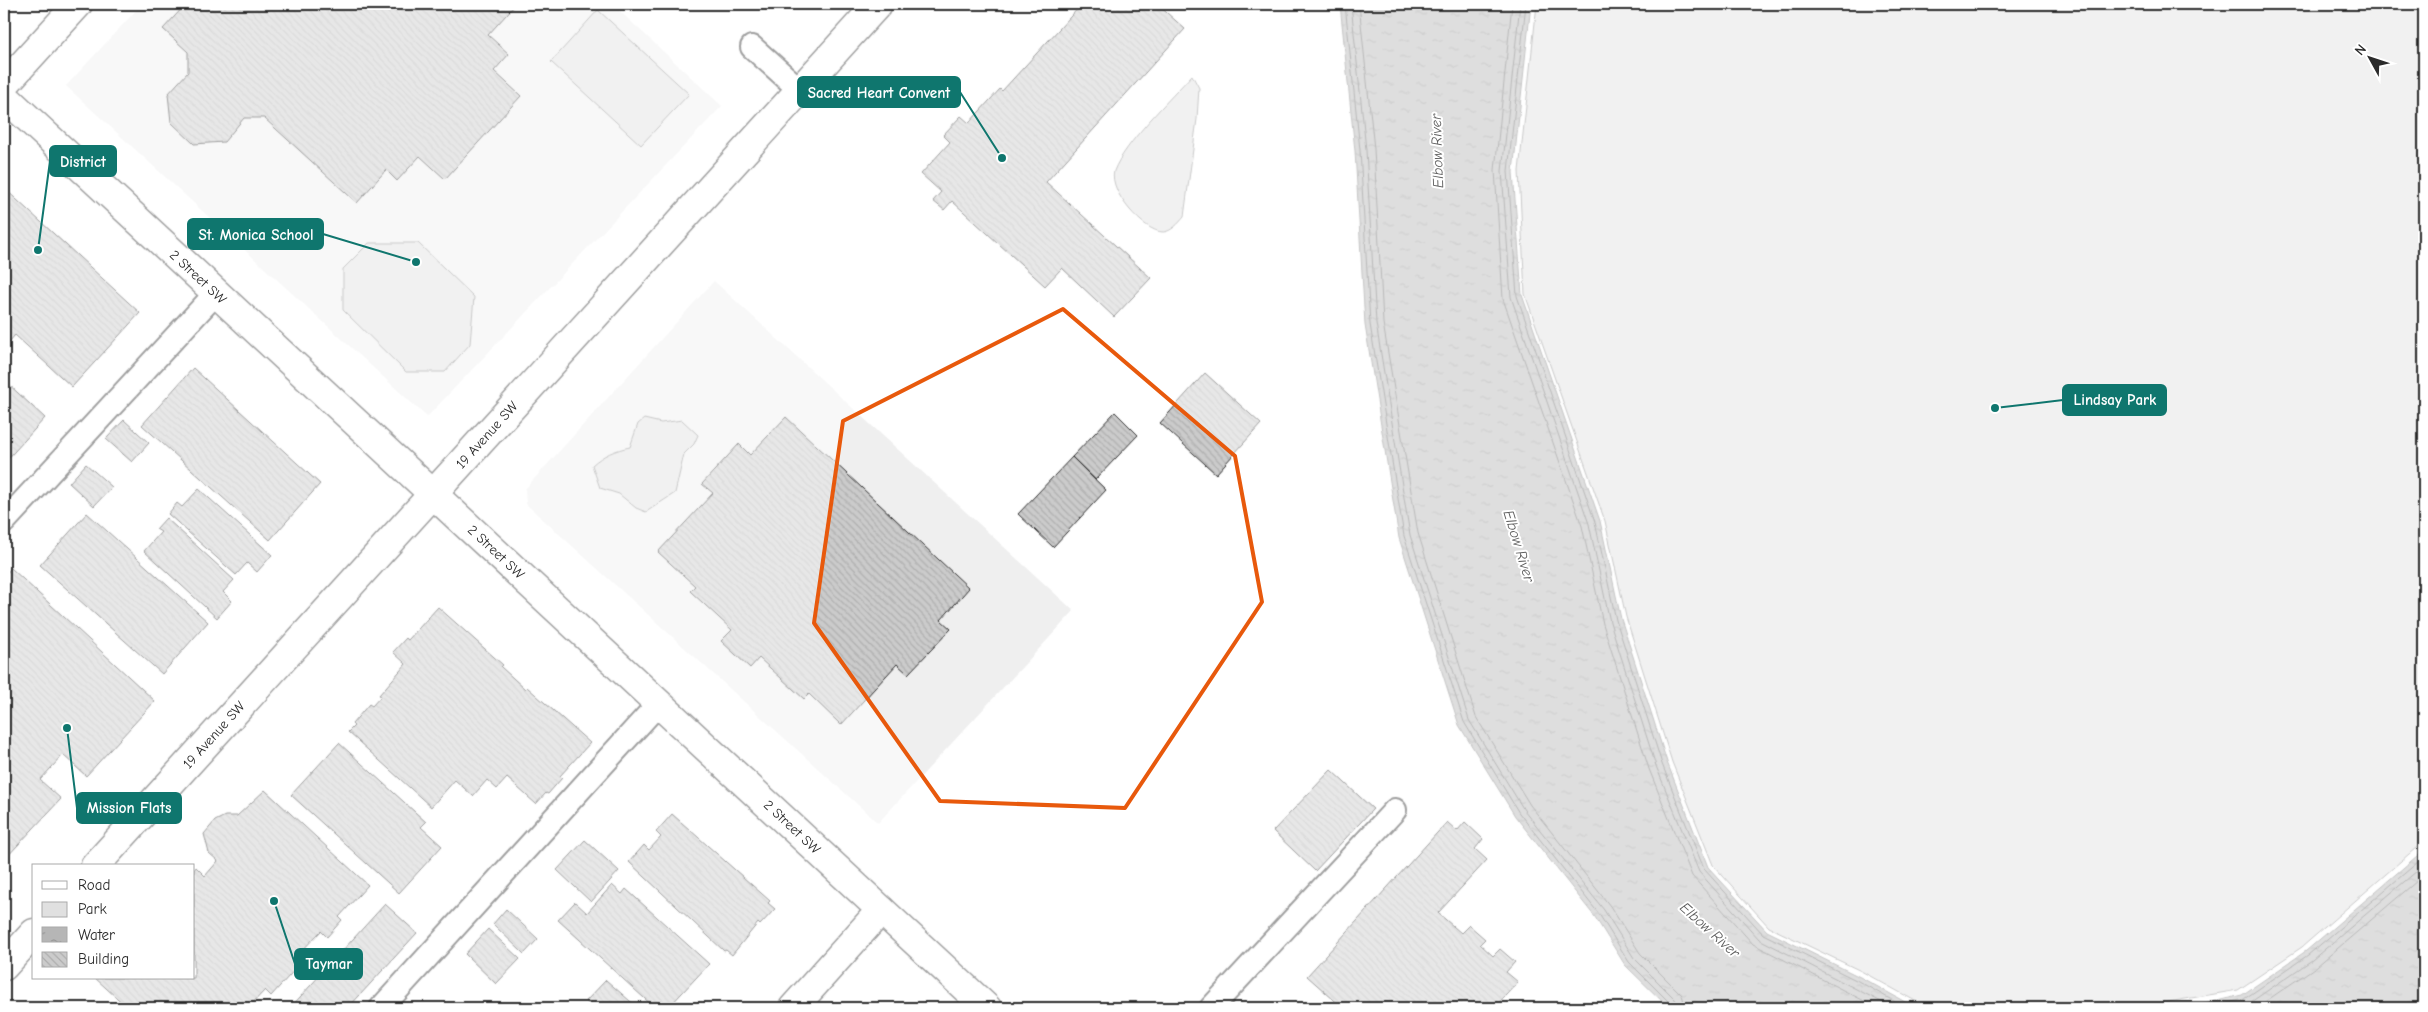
<svg xmlns="http://www.w3.org/2000/svg" width="2428" height="1012" viewBox="0 0 2428 1012" font-family="'Comic Neue',sans-serif">
<style>
.built{fill:#efefef}
.green{fill:#e0e0e0;stroke:#868686}
.water{fill:url(#water-ripples);stroke:#7e7e7e}
.lines{fill:none;stroke-linecap:round;stroke-linejoin:round}
.shore{stroke:#636363;stroke-width:1}
.building{fill:url(#building-back-hatch);stroke:#2b2b2b}
.lane-casing{stroke:#2b2b2b;stroke-width:26}
.street-casing{stroke:#2b2b2b;stroke-width:31}
.secondary-casing{stroke:#2b2b2b;stroke-width:31}
.lane{stroke:#fff;stroke-width:22}
.street{stroke:#fff;stroke-width:28}
.secondary{stroke:#fff;stroke-width:28}
.marked{fill:none;stroke:#e8590c;stroke-width:4;stroke-linejoin:round}
.labels{text-anchor:middle;dominant-baseline:central;stroke-width:4;stroke-linejoin:round;paint-order:stroke}
.street-label{font-size:14px;fill:#2b2b2b;stroke:#fff}
.water-label{font-size:15px;font-style:italic;fill:#5c5c5c;stroke:#fff}
.leader{fill:none;stroke:#0f766e;stroke-width:2}
.callout-dot{fill:#0f766e;stroke:#fff;stroke-width:2}
.callout{fill:#0f766e;stroke:#0f766e;stroke-width:2}
.callout-label{font-size:15px;text-anchor:middle;font-weight:bold;fill:#fff}
</style>
<defs>
<pattern id="water-ripples" width="26" height="14" patternUnits="userSpaceOnUse" patternTransform="scale(1.25)"><rect width="26" height="14" fill="#b6b6b6"/><path d="M2 4q2-2 4 0t4 0M15 11q2-2 4 0t4 0" fill="none" stroke="#949494"/></pattern>
<pattern id="building-back-hatch" width="6" height="6" patternUnits="userSpaceOnUse" patternTransform="scale(1.25)"><rect width="6" height="6" fill="#cbcbcb"/><path d="M-1 5l2 2M0 0l6 6M5-1l2 2" fill="none" stroke="#aeaeae"/></pattern>
</defs>
<rect width="100%" height="100%" fill="#fff"/>
<filter id="ink" filterUnits="userSpaceOnUse"><feTurbulence type="fractalNoise" baseFrequency=".02" numOctaves="2"/><feDisplacementMap in="SourceGraphic" scale="10" xChannelSelector="R" yChannelSelector="G"/><feConvolveMatrix kernelMatrix="1 2 1 2 8 2 1 2 1" color-interpolation-filters="sRGB"/></filter>
<g filter="url(#ink)">
<path class="built" d="M 142,4 L 612,4 L 722,106 L 427,417 L 66,86 Z
M 714,281 L 1074,611 L 878,823 L 526,504 L 525,489 Z"/>
<path class="green" d="M 1537,4 L 2424,4 L 2424,841 L 2302,947 L 2238,990 L 2133,1008 L 1928,1008 L 1861,971 L 1769,927 L 1713,865 L 1672,762 L 1626,617 L 1605,521 L 1525,294 L 1519,171 Z
M 598,10 L 689,94 L 641,145 L 551,62 Z
M 1192,75 L 1199,88 L 1197,119 L 1184,217 C 1179,223 1171,232 1163,232 C 1144,232 1108,191 1114,171 C 1124,144 1171,98 1192,75 Z
M 369,243 L 418,243 L 474,297 L 470,344 L 445,372 L 406,372 L 343,310 L 343,269 Z
M 644,419 L 661,423 L 682,420 L 698,435 L 694,444 L 684,454 L 675,493 L 646,512 L 636,508 L 619,494 L 600,488 L 592,465 C 603,455 615,450 630,447 L 638,424 Z"/>
<path class="water" d="M 1340,4 L 1531,4 L 1513,172 L 1522,295 L 1600,521 L 1621,619 L 1667,762 L 1708,867 L 1767,931 L 1860,977 L 1916,1008 L 1669,1008 L 1625,965 L 1595,917 L 1515,816 L 1459,725 L 1399,538 L 1365,325 L 1355,151 Z
M 2424,850 L 2424,1008 L 2187,1008 L 2242,995 L 2306,951 Z"/>
<g class="lines">
<path class="shore" d="M 1345,4 L 1360,150 L 1370,324 L 1404,536 L 1464,722 L 1519,813 L 1599,914 L 1629,962 L 1670,1003 L 1672,1008
M 1351,4 L 1366,150 L 1376,323 L 1410,535 L 1469,720 L 1524,810 L 1604,910 L 1634,958 L 1675,999 L 1678,1008
M 1359,4 L 1374,149 L 1383,323 L 1418,533 L 1476,717 L 1530,805 L 1610,906 L 1640,953 L 1682,995 L 1686,1008
M 1512,4 L 1495,170 L 1503,299 L 1582,526 L 1603,624 L 1649,769 L 1692,876 L 1753,944 L 1878,1008
M 1520,4 L 1502,171 L 1511,297 L 1589,524 L 1610,622 L 1656,766 L 1699,872 L 1759,939 L 1893,1008
M 1526,4 L 1508,171 L 1517,296 L 1595,522 L 1616,620 L 1662,764 L 1704,869 L 1763,934 L 1858,981 L 1906,1008
M 2208,1008 L 2244,999 L 2308,955 L 2424,857
M 2235,1008 L 2248,1004 L 2312,960 L 2424,865
M 2256,1008 L 2317,966 L 2424,875"/>
</g>
<path class="building" d="M 186,4 L 516,4 L 488,35 L 509,54 L 494,71 L 521,96 L 445,179 L 420,156 L 397,181 L 386,170 L 357,203 L 264,118 L 244,118 L 224,142 L 194,144 L 171,122 L 168,94 L 188,72 L 188,52 L 163,29 Z
M 1082,4 L 1157,4 L 1185,29 L 1046,182 L 1151,278 L 1114,317 L 1062,268 L 1045,286 L 952,201 L 944,210 L 933,201 L 941,192 L 921,174 L 950,142 L 943,135 L 961,116 L 969,123 L 1000,89 L 1002,91 Z
M 4,188 L 140,313 L 72,387 L 15,335 L 4,348 Z
M 193,368 L 320,484 L 270,540 L 142,425 Z
M 1205,373 L 1261,424 L 1216,474 L 1160,423 Z
M 4,380 L 45,418 L 4,463 Z
M 1115,412 L 1138,435 L 1095,480 L 1072,457 Z
M 786,417 L 969,588 L 941,620 L 951,629 L 908,674 L 897,664 L 841,725 L 809,694 L 804,699 L 759,658 L 750,668 L 721,641 L 732,630 L 690,591 L 695,586 L 658,552 L 713,493 L 702,484 L 739,444 L 750,455 Z
M 124,420 L 149,443 L 132,462 L 106,439 Z
M 1072,457 L 1106,490 L 1053,547 L 1018,514 Z
M 86,464 L 112,487 L 94,506 L 69,483 Z
M 199,489 L 272,555 L 257,572 L 247,563 L 236,575 L 168,514 L 177,503 L 182,507 Z
M 87,513 L 208,622 L 162,674 L 40,565 Z
M 166,518 L 234,580 L 223,592 L 232,601 L 217,618 L 144,551 L 161,532 L 156,529 Z
M 11,568 L 155,701 L 86,776 L 63,755 L 40,780 L 61,799 L 4,860 L 4,576 Z
M 438,607 L 503,665 L 501,667 L 525,689 L 527,687 L 590,743 L 560,776 L 562,778 L 548,794 L 546,793 L 536,804 L 507,778 L 497,789 L 487,780 L 473,796 L 455,780 L 431,807 L 348,732 L 354,726 L 352,724 L 369,704 L 372,706 L 381,696 L 379,695 L 406,664 L 393,652 L 406,638 L 408,640 Z
M 339,743 L 426,822 L 421,827 L 442,846 L 399,893 L 291,795 Z
M 1331,770 L 1373,809 L 1315,871 L 1273,831 Z
M 265,790 L 368,885 L 339,917 L 342,920 L 327,937 L 321,931 L 293,960 L 299,965 L 271,996 L 265,990 L 248,1008 L 128,1008 L 95,978 L 194,978 L 194,870 L 196,867 L 205,876 L 218,861 L 209,853 L 204,834 L 215,821 L 225,816 L 237,816 Z
M 672,814 L 770,901 L 768,903 L 775,909 L 760,925 L 758,923 L 732,955 L 726,950 L 724,951 L 629,862 L 644,845 L 649,850 L 661,837 L 656,832 Z
M 1447,822 L 1457,831 L 1465,822 L 1483,839 L 1475,849 L 1487,860 L 1438,913 L 1461,933 L 1469,925 L 1485,939 L 1480,944 L 1493,956 L 1500,949 L 1515,962 L 1506,972 L 1518,982 L 1494,1008 L 1343,1008 L 1307,976 Z
M 585,840 L 619,871 L 591,902 L 557,870 Z
M 612,885 L 622,894 L 626,889 L 709,964 L 668,1008 L 655,1008 L 558,920 L 575,902 L 587,913 Z
M 385,904 L 417,933 L 348,1008 L 290,1008 Z
M 506,909 L 538,939 L 524,954 L 493,924 Z
M 488,929 L 520,959 L 496,984 L 465,954 Z
M 606,980 L 638,1008 L 592,1008 L 586,1001 Z"/>
<g class="lines">
<g class="lane-casing">
<path id="lane" d="M 752,47 L 800,90
M 4,522 L 216,293
M 381,1008 L 659,703
M 1211,1008 L 1395,810"/>
</g>
<g class="street-casing">
<path id="street" d="M 4,85 L 78,4
M 95,866 L 878,4
M 4,966 L 34,933
M 793,1008 L 881,910"/>
</g>
<g class="secondary-casing">
<path id="secondary" d="M 4,96 L 987,1008"/>
</g>
<use href="#lane" class="lane"/>
<use href="#street" class="street"/>
<use href="#secondary" class="secondary"/>
</g>
</g>
<path d="M0 0H2428V1012H0ZM 1063,309 L 1235,456 L 1262,602 L 1125,808 L 940,801 L 814,623 L 843,421 Z" fill="#fff" fill-opacity=".55" fill-rule="evenodd"/>
<path class="marked" d="M 1063,309 L 1235,456 L 1262,602 L 1125,808 L 940,801 L 814,623 L 843,421 Z"/>
<g class="labels">
<g class="street-label">
<text transform="translate(198 277) rotate(43)">2 Street SW</text>
<text transform="translate(487 435) rotate(-48)">19 Avenue SW</text>
<text transform="translate(496 552) rotate(43)">2 Street SW</text>
<text transform="translate(214 735) rotate(-48)">19 Avenue SW</text>
<text transform="translate(792 827) rotate(43)">2 Street SW</text>
</g>
<g class="water-label">
<text transform="translate(1437 151) rotate(-92)">Elbow River</text>
<text transform="translate(1519 546) rotate(73)">Elbow River</text>
<text transform="translate(1710 930) rotate(42)">Elbow River</text>
</g>
</g>
<path class="leader" d="M1002 158L960 92M38 250L50 161M416 262L323 234M1995 408L2063 400M67 728L77 808M274 901L295 964"/>
<g class="callout-dot">
<circle cx="1002" cy="158" r="5"/>
<circle cx="38" cy="250" r="5"/>
<circle cx="416" cy="262" r="5"/>
<circle cx="1995" cy="408" r="5"/>
<circle cx="67" cy="728" r="5"/>
<circle cx="274" cy="901" r="5"/>
</g>
<g class="callout">
<rect x="798" y="77" width="162" height="30" rx="5"/>
<rect x="50" y="146" width="66" height="30" rx="5"/>
<rect x="188" y="219" width="135" height="30" rx="5"/>
<rect x="2063" y="385" width="103" height="30" rx="5"/>
<rect x="77" y="793" width="104" height="30" rx="5"/>
<rect x="295" y="949" width="67" height="30" rx="5"/>
</g>
<g class="callout-label">
<text x="879" y="98">Sacred Heart Convent</text>
<text x="83" y="167">District</text>
<text x="256" y="240">St. Monica School</text>
<text x="2115" y="405">Lindsay Park</text>
<text x="129" y="813">Mission Flats</text>
<text x="329" y="969">Taymar</text>
</g>
<rect width="2428" height="1012" fill="none" stroke="#fff" stroke-width="20"/>
<rect x="10" y="10" width="2408" height="992" fill="none" stroke="#2b2b2b" stroke-width="2" filter="url(#ink)"/>
<rect x="32" y="864" width="162" height="115" fill="#ffffff" stroke="#aaaaaa"/>
<rect x="42" y="881" width="25" height="8" fill="#ffffff" stroke="#aaaaaa"/>
<text x="78" y="890" font-size="15" fill="#2b2b2b">Road</text>
<rect x="42" y="902" width="25" height="15" fill="#e0e0e0" stroke="#aaaaaa"/>
<text x="78" y="914" font-size="15" fill="#2b2b2b">Park</text>
<rect x="42" y="927" width="25" height="15" fill="url(#water-ripples)" stroke="#aaaaaa"/>
<text x="78" y="940" font-size="15" fill="#2b2b2b">Water</text>
<rect x="42" y="952" width="25" height="15" fill="url(#building-back-hatch)" stroke="#aaaaaa"/>
<text x="78" y="964" font-size="15" fill="#2b2b2b">Building</text>
<g transform="translate(2370 58) rotate(310)" stroke="#ffffff" stroke-width="4" paint-order="stroke">
<path d="M0-4L9 19L0 12L-9 19Z" fill="#2b2b2b"/>
<text y="-8" font-size="14" font-weight="bold" text-anchor="middle" fill="#2b2b2b">N</text>
</g>
</svg>
